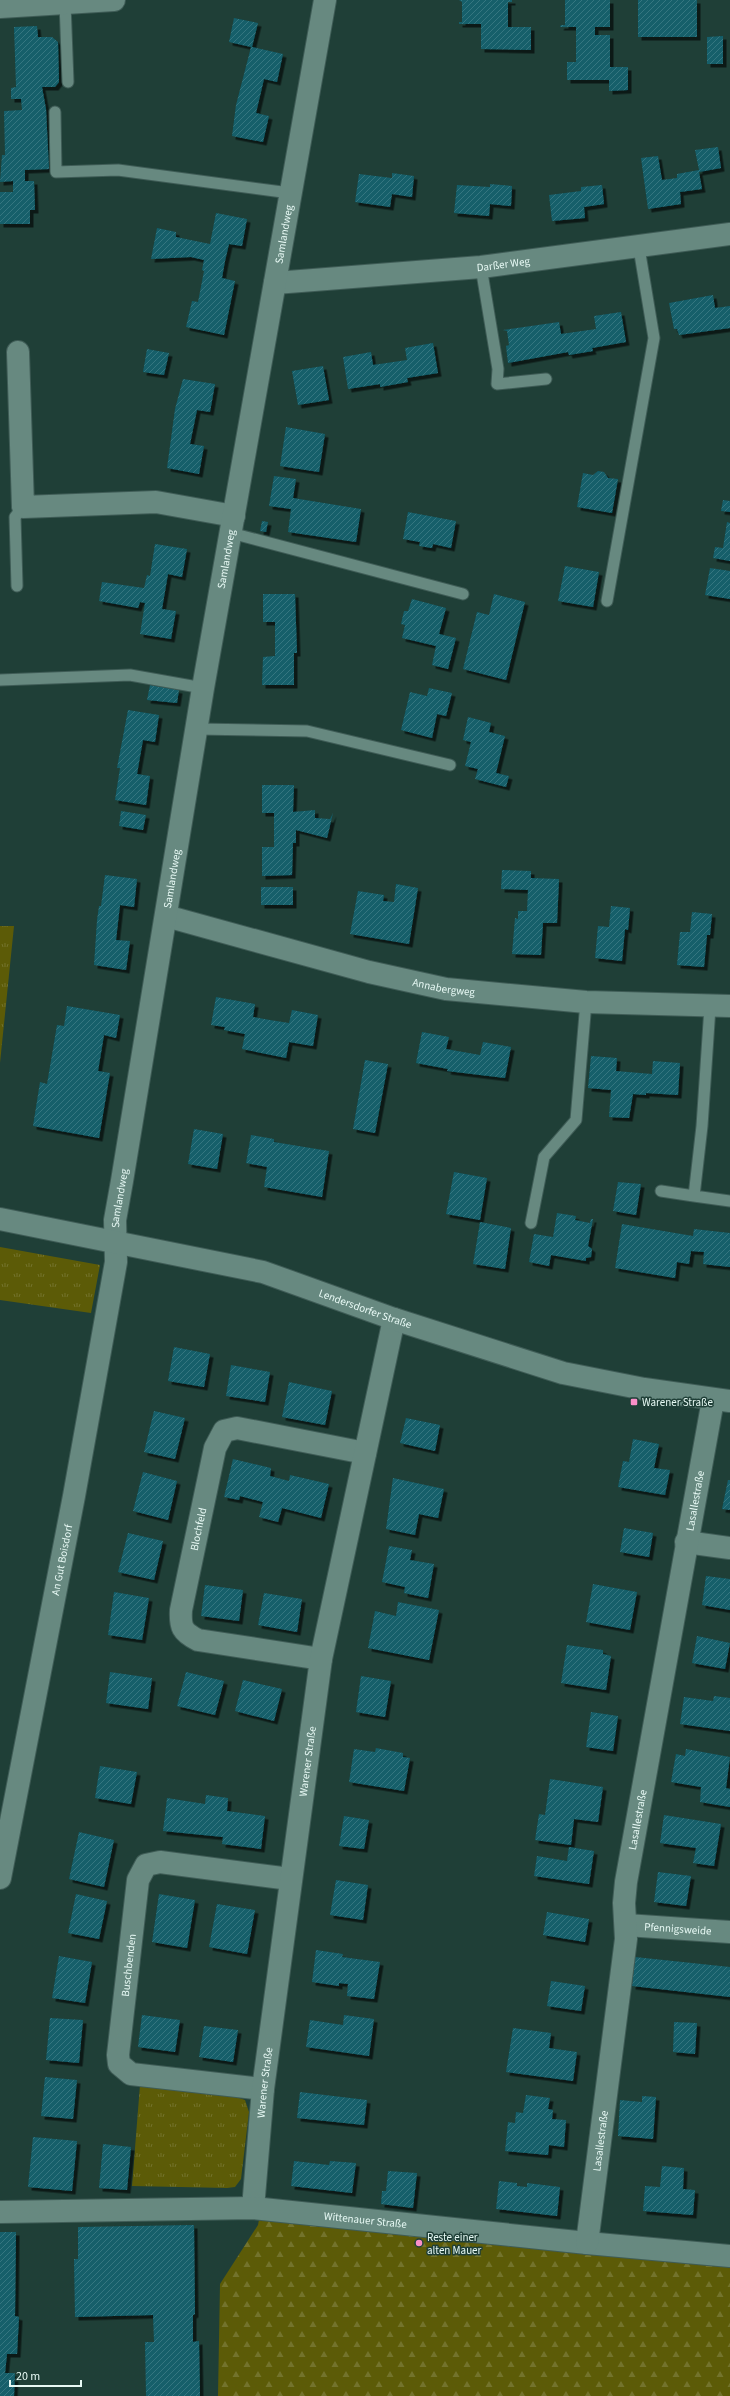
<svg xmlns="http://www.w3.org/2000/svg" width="730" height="2396" viewBox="0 0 730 2396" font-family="'Source Sans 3',sans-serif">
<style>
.grass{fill:url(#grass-tufts)}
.forest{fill:url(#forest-firs)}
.building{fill:url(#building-hatch);filter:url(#shadow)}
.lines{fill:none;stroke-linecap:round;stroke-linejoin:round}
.service-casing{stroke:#3f5c56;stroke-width:13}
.minor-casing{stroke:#3f5c56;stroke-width:24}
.tertiary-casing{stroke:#3f5c56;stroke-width:24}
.service{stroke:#678980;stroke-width:11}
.minor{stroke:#678980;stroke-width:22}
.tertiary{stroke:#678980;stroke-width:22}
.poi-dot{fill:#fa8fc8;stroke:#1f3f37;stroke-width:1.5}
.labels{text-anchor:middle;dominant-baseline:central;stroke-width:3;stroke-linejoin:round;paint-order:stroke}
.street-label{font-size:11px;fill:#e7f9f4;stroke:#1f3f37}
.poi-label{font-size:11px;fill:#e7f9f4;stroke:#1f3f37;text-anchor:start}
</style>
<defs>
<pattern id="grass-tufts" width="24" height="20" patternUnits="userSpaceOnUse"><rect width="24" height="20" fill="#5c5b07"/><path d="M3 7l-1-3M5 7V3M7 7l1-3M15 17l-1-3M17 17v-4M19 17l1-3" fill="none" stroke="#73732c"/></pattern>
<pattern id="forest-firs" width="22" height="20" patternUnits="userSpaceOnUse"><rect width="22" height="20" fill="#5c5b07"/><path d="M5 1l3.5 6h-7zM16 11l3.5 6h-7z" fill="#73732c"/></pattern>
<pattern id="building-hatch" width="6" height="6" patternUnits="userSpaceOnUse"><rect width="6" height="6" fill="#135e6a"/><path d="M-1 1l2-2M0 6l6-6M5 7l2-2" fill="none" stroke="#357680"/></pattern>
<filter id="shadow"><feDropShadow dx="3.5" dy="3.5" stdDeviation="0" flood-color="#0009"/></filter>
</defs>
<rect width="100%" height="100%" fill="#1f3f37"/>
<path class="grass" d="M 0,926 L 14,926 L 0,1063 Z
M 0,1247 L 100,1265 L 91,1313 L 0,1300 Z
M 140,2085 L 236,2097 L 245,2100 L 249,2112 L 241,2179 L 235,2187 L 227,2188 L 132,2186 Z"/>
<path class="forest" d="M 260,2214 L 730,2267 L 730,2396 L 218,2396 L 220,2284 L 258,2225 Z"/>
<path class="building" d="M 459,0 L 512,0 L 512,2 L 508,2 L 508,27 L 531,27 L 531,50 L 481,49 L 481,24 L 459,24 L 459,22 L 462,22 L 462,2 Z
M 565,0 L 610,0 L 610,27 L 595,27 L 595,35 L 610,35 L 610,67 L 628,67 L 628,90 L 609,91 L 609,80 L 567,80 L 567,62 L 576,62 L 576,27 L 560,27 L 561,25 L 565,25 Z
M 638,0 L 697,0 L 697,37 L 638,37 Z
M 234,18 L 258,23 L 252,47 L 283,54 L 277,82 L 264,79 L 256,113 L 269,116 L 263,142 L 232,136 L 236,105 L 251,47 L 229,42 Z
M 37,26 L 38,37 L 52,37 L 58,42 L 59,82 L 55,87 L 42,87 L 46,109 L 49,169 L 25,170 L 25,181 L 34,181 L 35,210 L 30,210 L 30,224 L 0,224 L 0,192 L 13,192 L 13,181 L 0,182 L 2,155 L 5,155 L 4,111 L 22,110 L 21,99 L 11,99 L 11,88 L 16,87 L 14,27 Z
M 723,36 L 723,64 L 707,64 L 707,37 Z
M 718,147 L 721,168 L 699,172 L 702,189 L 680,192 L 681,204 L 648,209 L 641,158 L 658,156 L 662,180 L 677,178 L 677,174 L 699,170 L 695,150 Z
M 392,173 L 414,176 L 412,197 L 392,194 L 390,207 L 355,202 L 359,174 L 392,178 Z
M 490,184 L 512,186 L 511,206 L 490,204 L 489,216 L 454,213 L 457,185 L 490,187 Z
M 602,185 L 604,204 L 584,207 L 585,218 L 552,221 L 549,195 L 581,191 L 581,187 Z
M 216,213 L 247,219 L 242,246 L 229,244 L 225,261 L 222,278 L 235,281 L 224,335 L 186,327 L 192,301 L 198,302 L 204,271 L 202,270 L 204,260 L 191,257 L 151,259 L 157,228 L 176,232 L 176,237 L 210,244 Z
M 713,295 L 715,308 L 730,306 L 730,328 L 679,335 L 677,329 L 674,329 L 669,303 Z
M 621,312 L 626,342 L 592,348 L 593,351 L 569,355 L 568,352 L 508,363 L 506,346 L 509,345 L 507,331 L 503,330 L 559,322 L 561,334 L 596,329 L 594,316 Z
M 433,343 L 438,373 L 407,378 L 408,382 L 380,387 L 380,384 L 348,389 L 343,357 L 371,352 L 373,365 L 407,360 L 405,348 Z
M 147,349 L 169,353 L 164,375 L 143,372 Z
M 323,366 L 329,400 L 298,405 L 292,371 Z
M 183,379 L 215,384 L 210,412 L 197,410 L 190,444 L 204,446 L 199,474 L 167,468 L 175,409 Z
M 286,427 L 325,434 L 319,472 L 280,466 Z
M 598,471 L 604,472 L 608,478 L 618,479 L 612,513 L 577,507 L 583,473 L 593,475 Z
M 274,476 L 296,479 L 293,498 L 361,509 L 356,542 L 288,532 L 291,509 L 269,506 Z
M 723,500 L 730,501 L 730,512 L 721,511 Z
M 408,512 L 456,521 L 451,548 L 433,544 L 432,548 L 419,546 L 420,542 L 403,539 Z
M 262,521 L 268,522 L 266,532 L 260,531 Z
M 727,522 L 730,523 L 730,561 L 713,558 L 715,547 L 723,548 Z
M 155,544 L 187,549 L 182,577 L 168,574 L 162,609 L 176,611 L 171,639 L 140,634 L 145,603 L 140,602 L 138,608 L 99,601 L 102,582 L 144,588 L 147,575 L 150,576 Z
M 565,566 L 599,572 L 593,607 L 558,601 Z
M 710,568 L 730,571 L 730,599 L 705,595 Z
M 263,594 L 295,594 L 297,653 L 294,653 L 294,685 L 262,685 L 263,657 L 275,656 L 275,622 L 263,622 Z
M 494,594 L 525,602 L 506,680 L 463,669 L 477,612 L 489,615 Z
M 412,599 L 446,608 L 439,634 L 456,638 L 448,669 L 432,665 L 436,646 L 402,638 L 405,625 L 401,624 L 404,611 L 408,611 Z
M 150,685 L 179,690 L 177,703 L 147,700 Z
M 429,688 L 452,693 L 446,716 L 437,714 L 432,738 L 401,730 L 410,692 L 427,696 Z
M 128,710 L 159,715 L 155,742 L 143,740 L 137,774 L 150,776 L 146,805 L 115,800 L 120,768 L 117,768 Z
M 468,717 L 491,723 L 489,732 L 505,736 L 496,773 L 509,776 L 506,787 L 475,779 L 478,769 L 465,766 L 471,742 L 463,740 Z
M 262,785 L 294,785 L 293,812 L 315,810 L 315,818 L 330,819 L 333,813 L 327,838 L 296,830 L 296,843 L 293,843 L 292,875 L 262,876 L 262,847 L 274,847 L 274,813 L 262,813 Z
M 121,811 L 146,815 L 143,830 L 119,826 Z
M 502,870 L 531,871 L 531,878 L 559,879 L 557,923 L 543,923 L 541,955 L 512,954 L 515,918 L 518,919 L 518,911 L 527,911 L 528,890 L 501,889 Z
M 105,875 L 137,879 L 134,907 L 120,905 L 116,940 L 130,941 L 126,970 L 94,965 L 97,920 L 99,906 L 101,906 Z
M 396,884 L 418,888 L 409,944 L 350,934 L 358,891 L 384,895 L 383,901 L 394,902 Z
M 261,887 L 293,887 L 293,905 L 261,905 Z
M 611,906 L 630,908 L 628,930 L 625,929 L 622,961 L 595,958 L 598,926 L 609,927 Z
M 692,912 L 712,914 L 710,935 L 707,935 L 704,967 L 677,965 L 680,932 L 690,932 Z
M 216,997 L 255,1004 L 253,1017 L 270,1020 L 289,1023 L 292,1010 L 318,1015 L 313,1046 L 289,1042 L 286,1058 L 242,1049 L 245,1034 L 224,1030 L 225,1027 L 211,1025 Z
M 67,1006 L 120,1015 L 116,1038 L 104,1035 L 98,1071 L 110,1073 L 99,1138 L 33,1126 L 40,1082 L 47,1084 L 57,1025 L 64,1026 Z
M 422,1032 L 449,1037 L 446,1049 L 480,1055 L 483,1042 L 511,1047 L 505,1078 L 447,1071 L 448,1069 L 416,1063 Z
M 591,1056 L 617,1058 L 616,1071 L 652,1074 L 653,1061 L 680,1063 L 678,1095 L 646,1093 L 646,1095 L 633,1094 L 629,1118 L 609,1117 L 611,1090 L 588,1088 Z
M 365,1060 L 388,1064 L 375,1133 L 353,1129 Z
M 194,1129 L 223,1134 L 217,1169 L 188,1164 Z
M 251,1135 L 274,1139 L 274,1142 L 329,1151 L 322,1197 L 264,1187 L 267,1167 L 246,1163 Z
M 454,1172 L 487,1178 L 480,1220 L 446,1214 Z
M 618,1182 L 641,1184 L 636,1215 L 613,1211 Z
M 557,1213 L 576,1216 L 575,1220 L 590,1223 L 591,1219 L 593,1219 L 588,1246 L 592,1249 L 591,1257 L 586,1258 L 586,1261 L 551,1255 L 549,1266 L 529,1262 L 534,1234 L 553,1237 Z
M 480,1222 L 511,1228 L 505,1269 L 473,1264 Z
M 622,1224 L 693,1236 L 694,1229 L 730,1233 L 730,1267 L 703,1264 L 704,1252 L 691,1251 L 689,1264 L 677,1262 L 675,1278 L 615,1268 Z
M 174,1347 L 210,1354 L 204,1387 L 168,1381 Z
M 231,1365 L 270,1372 L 265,1402 L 226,1396 Z
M 289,1382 L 332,1391 L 325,1425 L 282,1417 Z
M 154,1411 L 185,1418 L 175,1459 L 144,1452 Z
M 406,1418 L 440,1425 L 435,1451 L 400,1443 Z
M 633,1439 L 659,1444 L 654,1468 L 670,1470 L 665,1495 L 618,1487 L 623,1461 L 629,1462 Z
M 233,1459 L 271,1468 L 270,1476 L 289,1481 L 290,1475 L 329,1484 L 321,1518 L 282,1508 L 278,1522 L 259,1517 L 263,1502 L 240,1496 L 239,1500 L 224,1497 Z
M 143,1472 L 177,1481 L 168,1520 L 133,1511 Z
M 393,1478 L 444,1489 L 438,1518 L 419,1514 L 415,1535 L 386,1529 Z
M 728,1480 L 730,1480 L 730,1510 L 722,1509 Z
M 624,1528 L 653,1533 L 649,1557 L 620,1552 Z
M 128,1533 L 163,1541 L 154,1580 L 118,1572 Z
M 389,1546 L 412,1550 L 410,1560 L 434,1564 L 428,1598 L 404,1593 L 405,1587 L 382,1582 Z
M 706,1576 L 730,1579 L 730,1610 L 702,1605 Z
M 593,1584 L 637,1592 L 630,1630 L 586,1622 Z
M 205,1585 L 243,1590 L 239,1621 L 201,1616 Z
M 114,1592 L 149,1598 L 142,1640 L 108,1635 Z
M 264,1593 L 302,1599 L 297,1632 L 258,1625 Z
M 398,1602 L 439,1610 L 429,1660 L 368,1648 L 375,1611 L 396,1616 Z
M 697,1636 L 730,1643 L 725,1669 L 692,1663 Z
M 567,1645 L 603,1650 L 603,1654 L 611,1656 L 606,1690 L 561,1683 Z
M 110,1672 L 152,1678 L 148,1709 L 106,1703 Z
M 186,1672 L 224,1681 L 215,1715 L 177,1706 Z
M 361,1676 L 391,1681 L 385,1717 L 356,1712 Z
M 243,1680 L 282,1689 L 274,1721 L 235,1711 Z
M 714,1696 L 730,1698 L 730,1731 L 680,1724 L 684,1697 L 713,1701 Z
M 591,1712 L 618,1716 L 613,1751 L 586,1747 Z
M 376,1748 L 403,1753 L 403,1757 L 410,1758 L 404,1791 L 349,1782 L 354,1749 L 375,1752 Z
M 686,1749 L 730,1757 L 726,1788 L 730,1789 L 730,1807 L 700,1802 L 701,1787 L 671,1782 L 676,1754 L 685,1756 Z
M 100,1766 L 137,1772 L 131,1804 L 95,1798 Z
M 550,1779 L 603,1787 L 598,1822 L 574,1819 L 571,1845 L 535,1840 L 539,1814 L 545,1815 Z
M 206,1795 L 228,1798 L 227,1811 L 265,1816 L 261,1849 L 222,1844 L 223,1837 L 163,1831 L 167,1798 L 205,1804 Z
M 664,1815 L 721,1824 L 714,1866 L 693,1863 L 696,1848 L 660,1843 Z
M 344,1816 L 369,1820 L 364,1849 L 339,1846 Z
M 79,1832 L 114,1840 L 104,1887 L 69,1879 Z
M 569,1847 L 594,1851 L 589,1884 L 534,1876 L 537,1856 L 567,1861 Z
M 658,1872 L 691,1876 L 686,1906 L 654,1902 Z
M 336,1880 L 368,1885 L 363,1920 L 330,1915 Z
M 76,1894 L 107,1901 L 99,1939 L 68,1933 Z
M 159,1894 L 195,1900 L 187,1948 L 152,1942 Z
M 217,1904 L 255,1910 L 247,1954 L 209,1947 Z
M 547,1912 L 589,1919 L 585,1942 L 543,1935 Z
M 316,1950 L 343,1954 L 342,1957 L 380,1962 L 374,1999 L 347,1996 L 348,1984 L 339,1983 L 339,1986 L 312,1982 Z
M 59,1956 L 92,1962 L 85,2003 L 52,1998 Z
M 635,1957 L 730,1967 L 730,1997 L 632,1986 Z
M 551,1981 L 585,1986 L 581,2011 L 547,2006 Z
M 142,2015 L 180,2020 L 175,2052 L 138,2047 Z
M 344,2015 L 374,2019 L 369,2056 L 306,2047 L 310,2020 L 343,2025 Z
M 50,2018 L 83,2020 L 79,2063 L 46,2060 Z
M 674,2022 L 697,2023 L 695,2054 L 673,2052 Z
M 204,2026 L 238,2030 L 233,2062 L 199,2057 Z
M 513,2028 L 551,2033 L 549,2048 L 577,2052 L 573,2081 L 506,2072 Z
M 45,2077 L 77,2080 L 73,2119 L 41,2116 Z
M 300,2092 L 367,2100 L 364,2125 L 297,2118 Z
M 526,2095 L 550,2098 L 548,2109 L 553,2110 L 552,2119 L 566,2120 L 564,2147 L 549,2145 L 548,2155 L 505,2151 L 508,2122 L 515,2123 L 516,2112 L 523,2113 Z
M 642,2096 L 656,2097 L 653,2139 L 618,2136 L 620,2100 L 642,2102 Z
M 33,2137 L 77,2141 L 72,2191 L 28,2187 Z
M 103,2144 L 131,2147 L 127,2190 L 99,2188 Z
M 294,2161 L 329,2165 L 330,2161 L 356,2163 L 352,2193 L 291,2186 Z
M 662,2166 L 684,2168 L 683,2189 L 695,2190 L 693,2215 L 643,2211 L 645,2186 L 660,2187 Z
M 388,2171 L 417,2173 L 413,2208 L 381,2204 L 382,2191 L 386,2191 Z
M 499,2181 L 517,2183 L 517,2186 L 527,2187 L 527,2183 L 560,2187 L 557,2216 L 496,2209 Z
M 194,2225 L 195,2314 L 193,2315 L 193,2342 L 199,2341 L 200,2396 L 146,2396 L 145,2342 L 154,2342 L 153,2315 L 75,2317 L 74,2259 L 78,2259 L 78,2227 Z
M 0,2232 L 16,2232 L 15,2316 L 19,2317 L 17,2354 L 7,2354 L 5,2373 L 15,2373 L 14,2396 L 0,2396 Z"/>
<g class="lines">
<g class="service-casing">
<path id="service" d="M 65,3 L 68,82
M 55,112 L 56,172 L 118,170 L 290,193
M 481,267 L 498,369 L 497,384 L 546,379
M 231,533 L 463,594
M 17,586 L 15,517 L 23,507
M 607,601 L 654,338 L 639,248
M 0,680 L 130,675 L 203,688
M 197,729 L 307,731 L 450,765
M 710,1007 L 702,1126 L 694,1196 L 730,1201
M 661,1191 L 694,1196
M 531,1223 L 544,1157 L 576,1120 L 586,1002"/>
</g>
<g class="minor-casing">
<g id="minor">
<path d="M 0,7 L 114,0"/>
<path id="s1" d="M 275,283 L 481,267 L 730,234"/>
<path d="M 18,352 L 23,507 L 156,502 L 234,516"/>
<path id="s2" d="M 166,916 L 369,972 L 446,989 L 586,1002 L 730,1006"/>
<path d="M 686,1542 L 730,1548"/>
<path id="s3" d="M 321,1659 L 198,1640 C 182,1632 180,1627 181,1610 L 215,1448 L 224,1431 L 237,1428 L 365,1453"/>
<path id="s4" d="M 0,1878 L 74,1496 L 116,1262 L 115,1220 L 122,1181 L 203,688 L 325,0"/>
<path id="s5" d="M 626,1925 L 730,1932"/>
<path id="s6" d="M 263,2089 L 131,2074 L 119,2064 L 118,2055 L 138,1880 L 146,1865 L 160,1862 L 290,1879"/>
<path id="s7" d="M 253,2208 L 263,2089 L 321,1659 L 394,1319"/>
<path id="s8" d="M 0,2212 L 253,2208 L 587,2243 L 730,2256"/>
<path id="s9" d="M 587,2243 L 626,1939 L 624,1903 L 626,1882 L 713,1400"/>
</g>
</g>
<g class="tertiary-casing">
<g id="tertiary">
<path id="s10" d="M 0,1219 L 263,1272 L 394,1319 L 563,1373 L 644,1389 L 730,1401"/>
</g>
</g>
<use href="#service" class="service"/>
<use href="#minor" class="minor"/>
<use href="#tertiary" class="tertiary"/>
</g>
<g class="poi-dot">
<rect x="630" y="1398" width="8" height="8" rx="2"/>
<circle cx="419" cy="2243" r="4"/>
</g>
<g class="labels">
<g class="street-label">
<text stroke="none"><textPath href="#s4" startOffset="1669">Samlandweg</textPath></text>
<text stroke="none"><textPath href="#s1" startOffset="229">Darßer Weg</textPath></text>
<text stroke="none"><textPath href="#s4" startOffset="1339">Samlandweg</textPath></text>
<text stroke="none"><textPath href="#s4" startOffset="1015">Samlandweg</textPath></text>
<text stroke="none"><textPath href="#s2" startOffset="287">Annabergweg</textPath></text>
<text stroke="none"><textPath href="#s4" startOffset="691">Samlandweg</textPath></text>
<text stroke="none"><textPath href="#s10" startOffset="377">Lendersdorfer Straße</textPath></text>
<text stroke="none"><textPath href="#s9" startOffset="751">Lasallestraße</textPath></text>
<text stroke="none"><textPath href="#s3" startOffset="245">Blochfeld</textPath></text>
<text stroke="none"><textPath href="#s4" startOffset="324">An Gut Boisdorf</textPath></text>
<text stroke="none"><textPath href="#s7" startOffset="450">Warener Straße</textPath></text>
<text stroke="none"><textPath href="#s9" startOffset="427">Lasallestraße</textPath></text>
<text stroke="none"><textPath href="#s5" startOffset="52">Pfennigsweide</textPath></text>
<text stroke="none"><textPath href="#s6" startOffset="248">Buschbenden</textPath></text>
<text stroke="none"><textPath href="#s7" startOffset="126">Warener Straße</textPath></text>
<text stroke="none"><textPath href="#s9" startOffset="103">Lasallestraße</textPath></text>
<text stroke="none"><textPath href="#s8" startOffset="366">Wittenauer Straße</textPath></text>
</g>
<g class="poi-label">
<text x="642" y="1402">Warener Straße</text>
<text x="427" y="2237">Reste einer<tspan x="427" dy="13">alten Mauer</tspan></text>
</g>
</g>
<path d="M10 2380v6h71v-6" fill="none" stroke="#e7f9f4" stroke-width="2"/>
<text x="16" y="2380" font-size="12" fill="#e7f9f4" stroke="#1f3f37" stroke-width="3" paint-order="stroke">20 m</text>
</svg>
